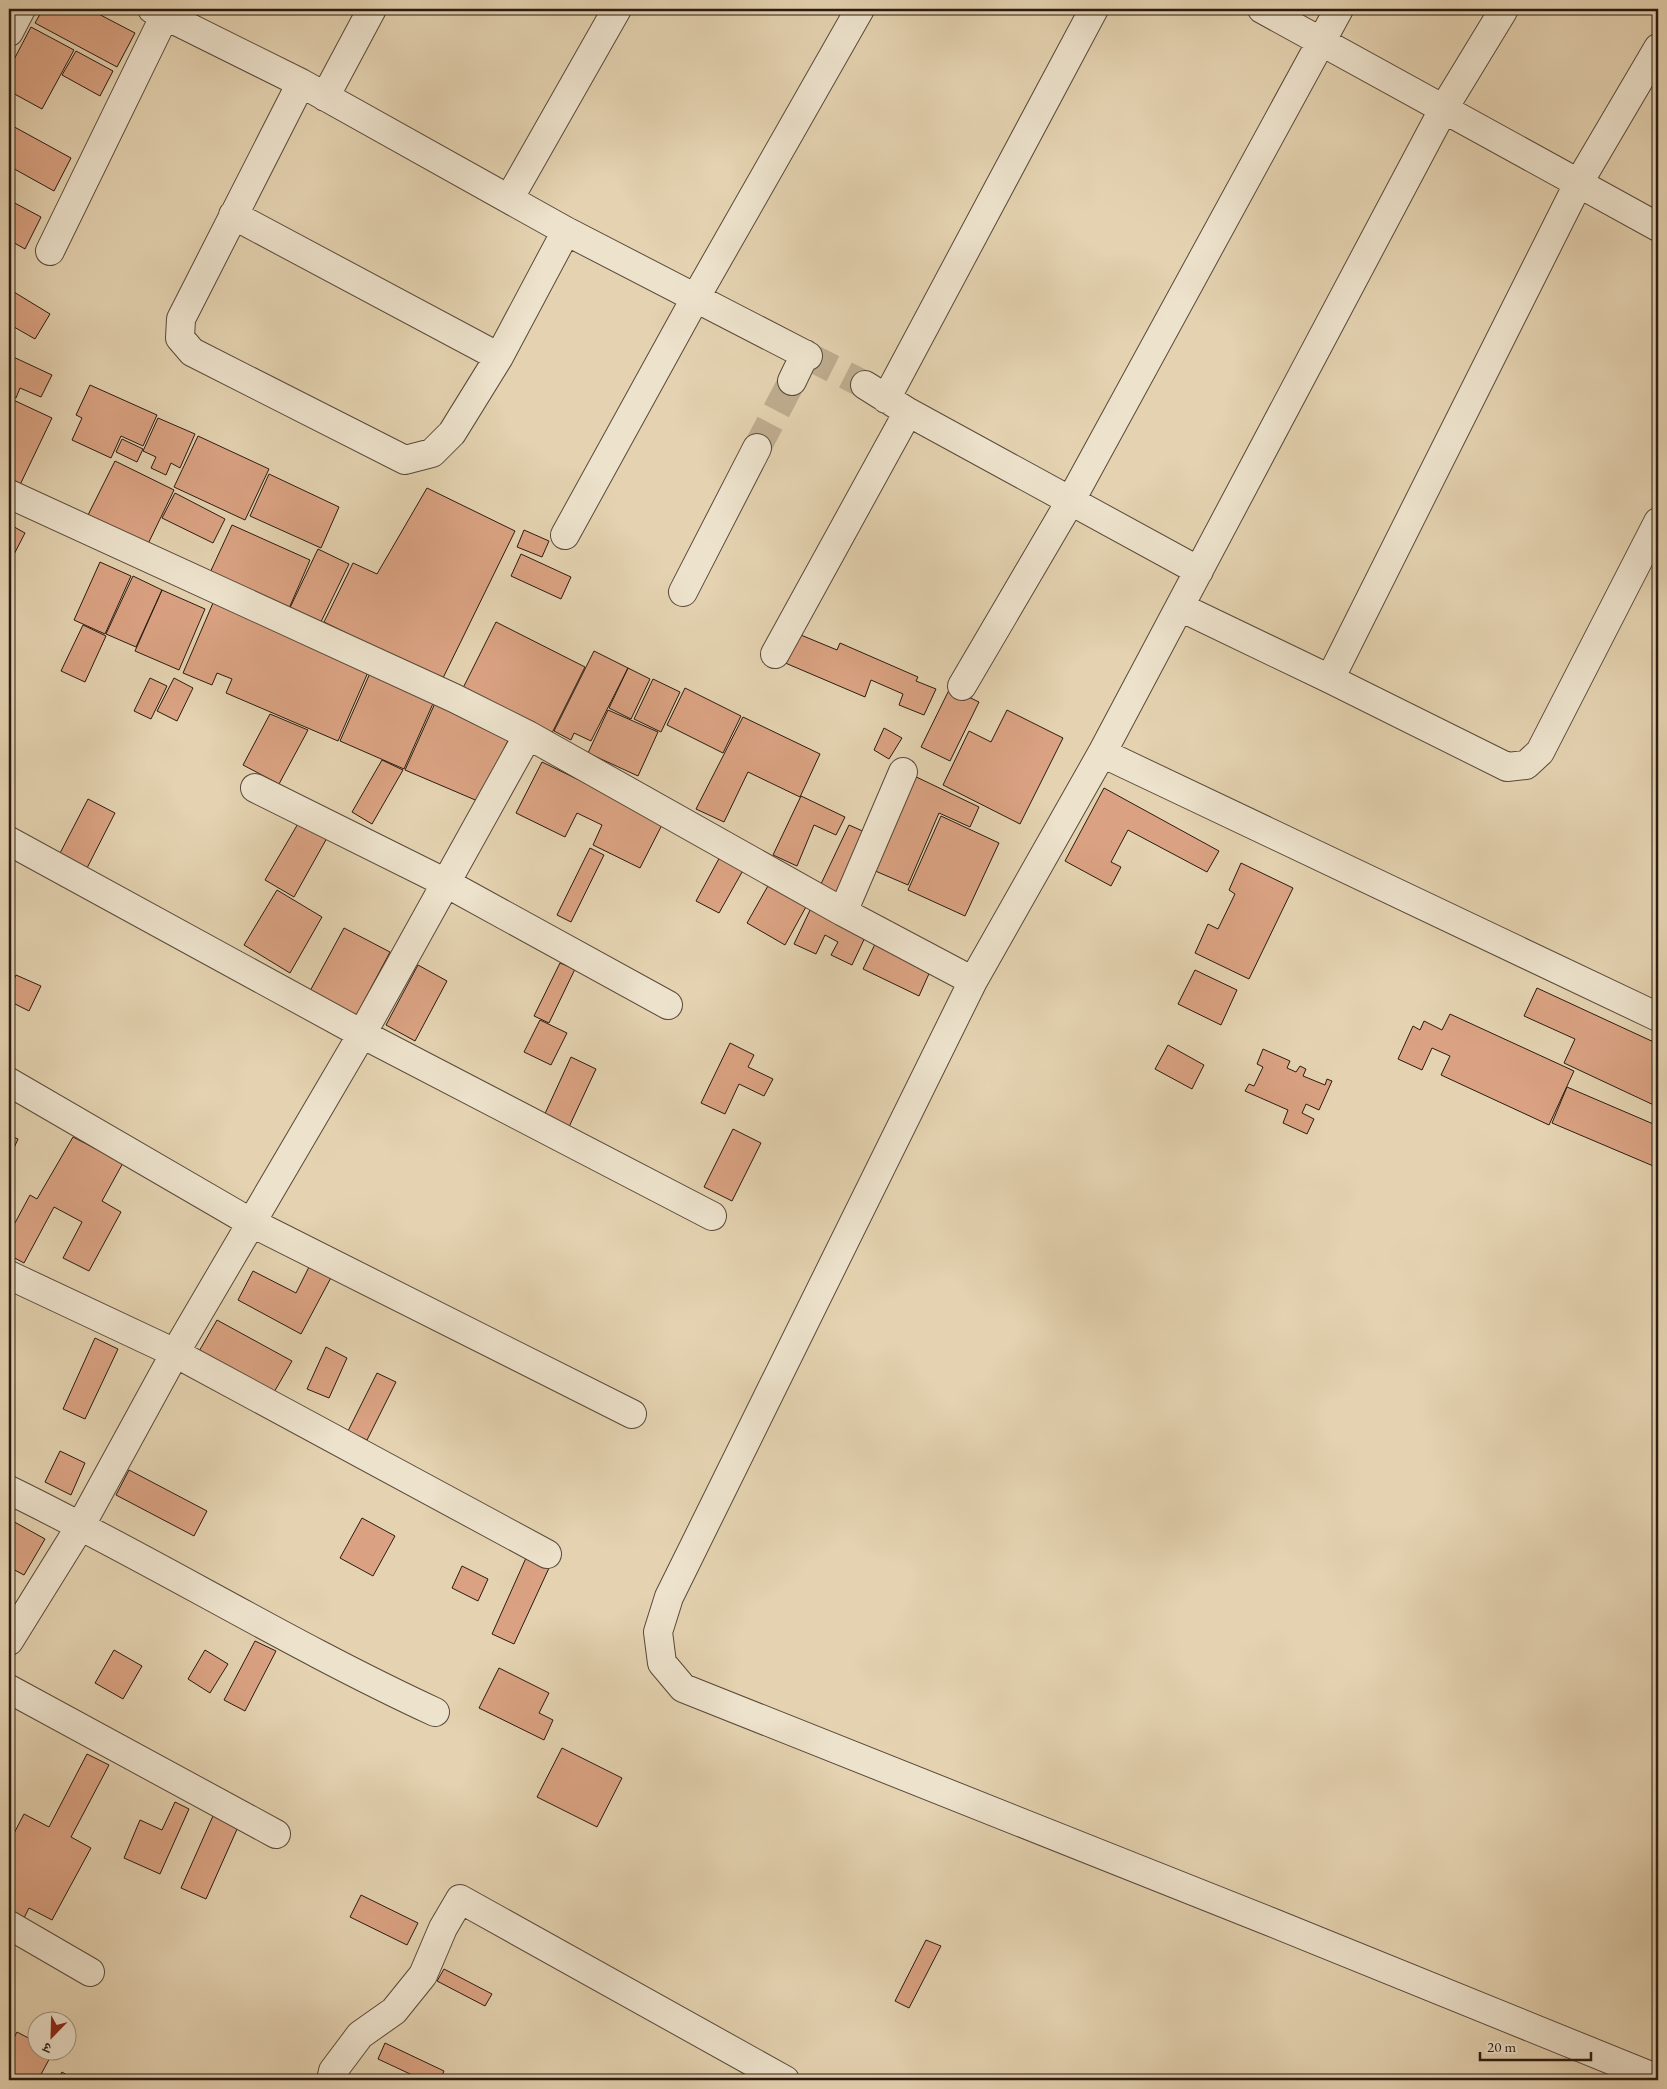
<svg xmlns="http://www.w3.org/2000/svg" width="1667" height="2089" viewBox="0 0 1667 2089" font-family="'EB Garamond','Noto Serif Devanagari',serif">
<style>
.building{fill:#daa282;stroke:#2b1b11}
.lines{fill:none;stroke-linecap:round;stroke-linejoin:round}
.minor-tunnel{stroke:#bfad90;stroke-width:28;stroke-dasharray:28 14;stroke-linecap:butt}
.minor-casing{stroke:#594939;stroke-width:30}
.minor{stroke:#ede2cc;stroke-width:28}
</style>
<rect width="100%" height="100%" fill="#e4d2b0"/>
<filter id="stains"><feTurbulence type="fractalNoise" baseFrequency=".004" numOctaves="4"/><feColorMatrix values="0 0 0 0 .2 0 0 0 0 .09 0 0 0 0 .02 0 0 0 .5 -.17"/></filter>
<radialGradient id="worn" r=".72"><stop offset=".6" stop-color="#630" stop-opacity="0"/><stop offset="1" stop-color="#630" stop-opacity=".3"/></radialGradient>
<path class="building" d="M 43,9 L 89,9 L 135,33 L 117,67 L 35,23 Z
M 31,27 L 74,50 L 42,109 L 9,91 L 9,69 Z
M 76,51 L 113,71 L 100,96 L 62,75 Z
M 9,124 L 71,158 L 54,191 L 9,166 Z
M 9,200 L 41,217 L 25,249 L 9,240 Z
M 9,289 L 50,314 L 35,339 L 14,327 L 9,337 Z
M 9,355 L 52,375 L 41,397 L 20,388 L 16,398 L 9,395 Z
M 90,385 L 157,415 L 143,446 L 121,436 L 111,458 L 72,440 L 82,418 L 76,415 Z
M 9,398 L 52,418 L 18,489 L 9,485 Z
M 158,418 L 195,434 L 180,468 L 171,463 L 166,475 L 151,468 L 156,457 L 143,451 Z
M 198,436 L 269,469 L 245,520 L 174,487 Z
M 122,439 L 143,449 L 137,462 L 116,452 Z
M 115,461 L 174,490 L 147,546 L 87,517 Z
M 269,474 L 339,507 L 321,548 L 250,516 Z
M 427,488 L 515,531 L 442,680 L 324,622 L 353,563 L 377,574 Z
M 175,493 L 225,519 L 213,543 L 162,518 Z
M 9,524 L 25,533 L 9,564 Z
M 232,525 L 310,560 L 287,613 L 208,577 Z
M 524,530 L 549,541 L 542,557 L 517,547 Z
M 318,549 L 349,564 L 318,628 L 287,614 Z
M 521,554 L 571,577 L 561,599 L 511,576 Z
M 100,562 L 131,576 L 105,634 L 74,620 Z
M 133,576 L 162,590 L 136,647 L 106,634 Z
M 162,590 L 205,609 L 179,670 L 135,651 Z
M 213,603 L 369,670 L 338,741 L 226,693 L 232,679 L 217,673 L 212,685 L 183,673 Z
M 496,622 L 585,667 L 552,733 L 463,688 Z
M 83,625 L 106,636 L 85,682 L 61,671 Z
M 796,633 L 837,650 L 840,643 L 918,677 L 916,681 L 936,689 L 924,715 L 899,705 L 903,694 L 871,680 L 865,697 L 783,662 Z
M 594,651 L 628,668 L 591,741 L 574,733 L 571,740 L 554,731 Z
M 628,668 L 650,679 L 631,719 L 609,708 Z
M 371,671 L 435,699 L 404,769 L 340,741 Z
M 150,678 L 167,686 L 151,719 L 134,711 Z
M 174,678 L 193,688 L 177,721 L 157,711 Z
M 653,679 L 680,692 L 661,732 L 634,719 Z
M 685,688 L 741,716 L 723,753 L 667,725 Z
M 950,688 L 979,702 L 950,761 L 921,747 Z
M 436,701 L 511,734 L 480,802 L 405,770 Z
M 608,710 L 658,732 L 638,776 L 588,753 Z
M 1007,710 L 1063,738 L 1020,824 L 943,785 L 969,731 L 991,742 Z
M 270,714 L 308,730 L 279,784 L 243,765 Z
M 743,717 L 820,754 L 800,797 L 748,772 L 724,822 L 696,809 Z
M 884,728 L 902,738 L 889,759 L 874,750 Z
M 382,760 L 403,770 L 372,824 L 352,812 Z
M 542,762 L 616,798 L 666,817 L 640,868 L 593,845 L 602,825 L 577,813 L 565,837 L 516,813 Z
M 908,773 L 979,807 L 970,827 L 939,813 L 908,885 L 866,867 Z
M 1104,788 L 1219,851 L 1207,872 L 1128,830 L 1111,862 L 1121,867 L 1111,886 L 1065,861 Z
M 801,796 L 845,817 L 836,835 L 814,825 L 797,866 L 773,855 Z
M 88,799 L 115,813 L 85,872 L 57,859 Z
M 941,816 L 999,843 L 965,916 L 908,890 Z
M 299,822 L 327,838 L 294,897 L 265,880 Z
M 849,825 L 867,833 L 838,895 L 820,886 Z
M 590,848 L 604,855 L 571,922 L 557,915 Z
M 722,853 L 746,865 L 719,913 L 696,901 Z
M 1241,863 L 1293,888 L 1249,979 L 1195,953 L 1208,924 L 1218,929 L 1235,894 L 1229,890 Z
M 769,884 L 807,905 L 785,945 L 747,923 Z
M 277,890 L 322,917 L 290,973 L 244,945 Z
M 812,906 L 868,931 L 852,965 L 831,955 L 838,942 L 825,935 L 816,954 L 794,944 Z
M 344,928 L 390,952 L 356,1016 L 310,991 Z
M 877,940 L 932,967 L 919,996 L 863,969 Z
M 560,963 L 575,969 L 549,1023 L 534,1016 Z
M 418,965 L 447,981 L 415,1041 L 386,1025 Z
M 1195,970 L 1237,990 L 1221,1025 L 1178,1004 Z
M 16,975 L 41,986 L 29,1011 L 9,1001 L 9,990 Z
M 1537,988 L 1658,1044 L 1658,1107 L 1564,1063 L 1575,1039 L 1524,1016 Z
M 1450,1014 L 1574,1071 L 1549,1125 L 1441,1075 L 1450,1056 L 1432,1048 L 1422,1070 L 1398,1059 L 1413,1026 L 1420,1030 L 1424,1021 L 1442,1030 Z
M 540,1020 L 567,1033 L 551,1065 L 524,1052 Z
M 730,1043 L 754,1055 L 748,1067 L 773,1079 L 764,1096 L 739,1084 L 725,1114 L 701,1103 Z
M 1168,1045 L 1204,1065 L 1192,1089 L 1155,1069 Z
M 1263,1049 L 1290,1061 L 1287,1068 L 1296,1072 L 1300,1066 L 1306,1069 L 1303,1076 L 1325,1085 L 1327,1079 L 1332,1081 L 1319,1110 L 1306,1104 L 1302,1113 L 1314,1119 L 1307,1134 L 1283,1123 L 1288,1110 L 1245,1091 L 1249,1084 L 1254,1086 L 1263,1067 L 1257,1064 Z
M 571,1057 L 596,1069 L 568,1129 L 543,1118 Z
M 1567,1087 L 1658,1126 L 1658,1168 L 1552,1123 Z
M 733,1129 L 761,1143 L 732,1201 L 704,1187 Z
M 9,1135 L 18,1139 L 9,1159 Z
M 73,1137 L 123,1163 L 102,1201 L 121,1212 L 89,1271 L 63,1258 L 82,1222 L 54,1207 L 24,1263 L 9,1255 L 9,1234 L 30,1195 L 37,1199 Z
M 312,1261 L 334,1272 L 301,1334 L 238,1300 L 253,1271 L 296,1293 Z
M 217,1320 L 292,1361 L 273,1394 L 198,1353 Z
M 95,1338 L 118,1349 L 85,1419 L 63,1409 Z
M 326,1347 L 347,1358 L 329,1398 L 307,1389 Z
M 377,1373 L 396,1382 L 367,1440 L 348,1431 Z
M 60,1451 L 85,1463 L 71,1495 L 45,1482 Z
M 129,1470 L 207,1511 L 194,1536 L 116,1495 Z
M 362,1518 L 395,1536 L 373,1576 L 340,1558 Z
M 9,1519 L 45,1539 L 24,1575 L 9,1567 Z
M 526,1558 L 549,1568 L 514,1644 L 492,1634 Z
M 462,1566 L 488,1579 L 478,1601 L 452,1588 Z
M 255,1641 L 276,1651 L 245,1711 L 224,1700 Z
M 114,1650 L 142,1666 L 123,1699 L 95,1683 Z
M 205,1650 L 228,1664 L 210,1693 L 188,1679 Z
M 499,1668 L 549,1693 L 539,1713 L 553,1720 L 544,1740 L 479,1708 Z
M 562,1748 L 622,1778 L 597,1827 L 537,1797 Z
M 87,1754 L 109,1765 L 71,1837 L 91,1848 L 52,1920 L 29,1908 L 24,1918 L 9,1910 L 9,1843 L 24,1814 L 49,1827 Z
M 175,1802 L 189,1809 L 160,1874 L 124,1858 L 140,1820 L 162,1830 Z
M 213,1816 L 238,1827 L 206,1899 L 181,1888 Z
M 361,1895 L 418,1923 L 407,1945 L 350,1917 Z
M 926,1940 L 941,1946 L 909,2008 L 895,2001 Z
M 444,1969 L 492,1994 L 485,2006 L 437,1981 Z
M 17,2032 L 38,2043 L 38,2052 L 53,2052 L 38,2080 L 9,2080 L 9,2047 Z
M 385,2043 L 444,2071 L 440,2080 L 423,2080 L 378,2059 Z
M 62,2072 L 75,2080 L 57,2080 Z"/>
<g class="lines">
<path class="minor-tunnel" d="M 808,356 L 865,385
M 757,448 L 792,381"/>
<g class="minor-casing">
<path id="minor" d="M 152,9 L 301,83 L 566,231 L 808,356
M 1262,9 L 1658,227
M 9,32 L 21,9
M 301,83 L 181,319 L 180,338 L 192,352 L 405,460 L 432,453 L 452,433 L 499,357 L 566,231
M 325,97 L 372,9
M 509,199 L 617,9
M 233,215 L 499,357
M 50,251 L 165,15
M 792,381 L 805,354
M 865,385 L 908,412 L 1199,571
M 886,399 L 1094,9
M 9,494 L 454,698 L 528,735 L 843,912 L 973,981
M 565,535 L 696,297 L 860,9
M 683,592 L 757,448
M 1180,607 L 1330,679 L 1507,767 L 1526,765 L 1540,752 L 1658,522
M 775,654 L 908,412
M 1330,679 L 1578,184 L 1658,48
M 962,686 L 1071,500 L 1339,9
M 1102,753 L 1444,108 L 1503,11
M 255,788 L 446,883 L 668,1005
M 9,841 L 362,1034 L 712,1216
M 843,912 L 903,772
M 1658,1017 L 1102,753 L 973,981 L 669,1597 L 658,1632 L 662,1663 L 683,1688 L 1271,1922 L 1658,2079
M 9,1082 L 250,1222 L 632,1414
M 9,1275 L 175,1353 L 547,1554
M 9,1490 C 153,1560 290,1645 435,1712
M 9,1641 L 81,1525 L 175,1353 L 362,1034 L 528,735
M 9,1689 L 276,1834
M 9,1925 L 90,1972
M 331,2080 L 333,2071 L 360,2035 L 394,2011 L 423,1975 L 443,1928 L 460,1899 L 785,2080"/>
</g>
<use href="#minor" class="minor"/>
</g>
<rect width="1667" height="2089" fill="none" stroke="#e4d2b0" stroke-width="30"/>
<rect x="10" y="10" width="1647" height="2069" fill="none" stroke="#2b1b11" stroke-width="2.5"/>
<rect x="15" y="15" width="1637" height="2059" fill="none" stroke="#2b1b11"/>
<g transform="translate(52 2036) rotate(203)"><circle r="24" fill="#ede2cc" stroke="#9f9281"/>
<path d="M0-4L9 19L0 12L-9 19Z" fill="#8f2418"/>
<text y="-8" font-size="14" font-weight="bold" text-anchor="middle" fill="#2b1b11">उ</text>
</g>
<path d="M1480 2052v8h111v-8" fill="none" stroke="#2b1b11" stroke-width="2.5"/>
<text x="1487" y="2052" font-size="15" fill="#2b1b11" stroke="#ede2cc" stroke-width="4" paint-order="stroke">20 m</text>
<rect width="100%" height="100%" filter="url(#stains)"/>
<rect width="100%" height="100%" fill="url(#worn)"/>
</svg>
